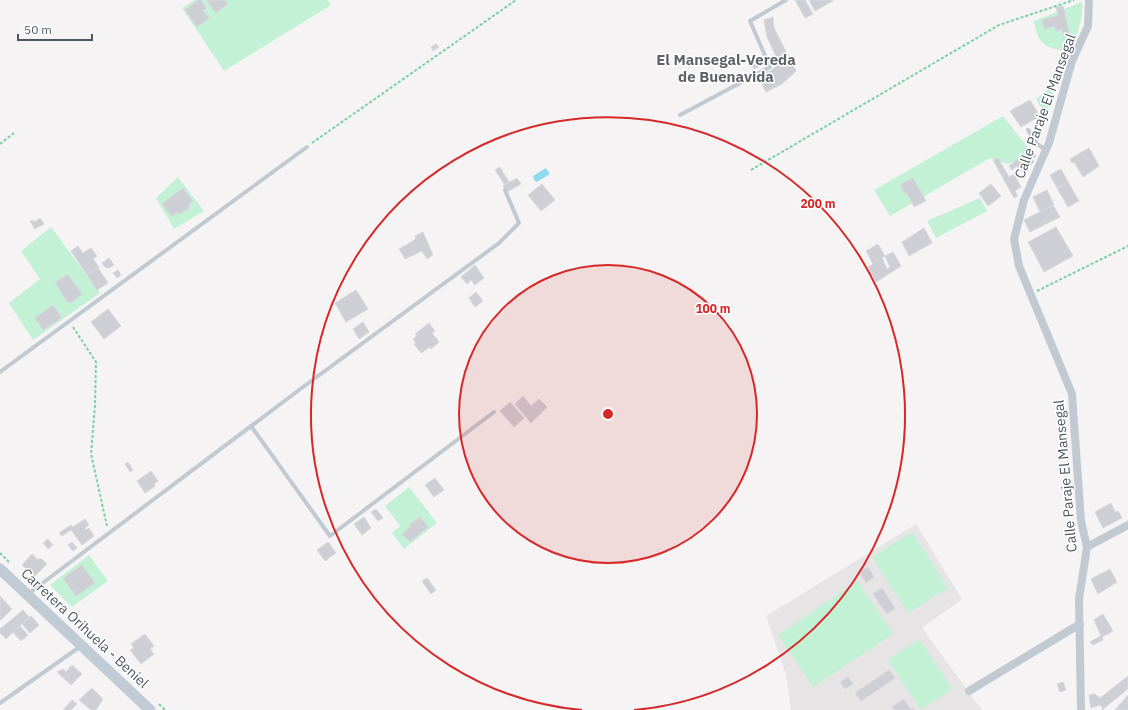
<svg xmlns="http://www.w3.org/2000/svg" width="1128" height="710" viewBox="0 0 1128 710" font-family="'IBM Plex Sans',sans-serif">
<style>
.education{fill:#e6e4e5}
.green{fill:#c3f1d5}
.water{fill:#90daee}
.building{fill:#cdcfd5;stroke:#d7d9de;fill-rule:evenodd}
.lines{fill:none;stroke-linecap:round;stroke-linejoin:round}
.path{stroke:#7ad0a6;stroke-width:2;stroke-dasharray:3 2;stroke-linecap:butt}
.lane{stroke:#c1cad2;stroke-width:4}
.street{stroke:#c1cad2;stroke-width:8}
.secondary{stroke:#c1cbd6;stroke-width:11}
.ring{fill:none;stroke:#d62828;stroke-width:2}
.labels{text-anchor:middle;dominant-baseline:central;stroke-width:3;stroke-linejoin:round;paint-order:stroke}
.street-label{font-size:14px;fill:#4a5661;stroke:#fff}
.neighbourhood-label{font-size:15px;font-weight:bold;fill:#5f6368;stroke:#fff}
.centre{fill:#d62828;stroke:#fff;stroke-width:2}
.ring-label{font-size:12px;text-anchor:middle;font-weight:bold;fill:#d62828;stroke:#fff;stroke-width:3;stroke-linejoin:round;paint-order:stroke}
</style>
<rect width="100%" height="100%" fill="#f5f3f3"/>
<path class="education" d="M 916,524 L 962,599 L 922,628 L 982,710 L 791,710 L 786,674 L 766,616 Z"/>
<path class="green" d="M 195,0 L 328,0 L 331,5 L 224,71 L 182,8 Z
M 1082,2 C 1083,20 1078,35 1069,50 C 1047,50 1037,44 1034,21 Z
M 1056,84 L 1042,130 L 1036,121 L 1045,114 L 1036,99 Z
M 1003,116 L 1032,153 L 1008,164 L 990,158 L 890,216 L 874,190 Z
M 178,177 L 204,211 L 174,229 L 156,198 Z
M 980,198 L 987,211 L 936,238 L 927,221 Z
M 51,227 L 100,293 L 33,340 L 9,303 L 40,279 L 21,251 Z
M 409,487 L 437,523 L 404,549 L 392,533 L 400,526 L 385,506 Z
M 912,532 L 948,588 L 908,613 L 872,557 Z
M 89,555 L 108,581 L 72,607 L 50,585 Z
M 858,581 L 893,634 L 813,687 L 778,635 Z
M 919,639 L 952,689 L 921,710 L 888,660 Z"/>
<path class="water" d="M 546,168 L 550,174 L 537,182 L 534,180 L 533,176 Z"/>
<path class="building" d="M 198,0 L 201,0 L 206,8 L 203,10 L 209,18 L 197,27 L 185,10 Z
M 206,0 L 225,0 L 228,4 L 216,13 Z
M 795,0 L 805,0 L 813,14 L 805,18 Z
M 809,0 L 834,0 L 815,11 Z
M 1063,6 L 1070,37 L 1064,38 L 1062,29 L 1056,31 L 1055,26 L 1044,29 L 1042,20 L 1058,15 L 1056,7 Z
M 773,17 L 774,28 L 796,71 L 782,84 L 766,92 L 758,76 L 772,70 L 779,63 L 767,37 L 764,20 Z
M 436,44 L 439,47 L 433,51 L 431,47 Z
M 756,55 L 762,65 L 754,69 L 748,58 Z
M 1030,100 L 1040,116 L 1021,127 L 1010,111 Z
M 1089,148 L 1099,166 L 1083,177 L 1074,162 L 1072,163 L 1070,159 Z
M 1032,150 L 1036,156 L 1032,159 L 1034,162 L 1022,172 L 1017,166 L 1012,170 L 1009,166 L 1026,152 L 1028,154 Z
M 998,158 L 1009,177 L 1014,174 L 1021,187 L 1015,191 L 1018,196 L 1014,198 L 993,160 Z
M 500,167 L 509,182 L 505,185 L 495,170 Z
M 1061,169 L 1068,182 L 1057,188 L 1050,175 Z
M 517,178 L 521,184 L 507,192 L 503,186 Z
M 913,178 L 926,201 L 914,207 L 907,193 L 905,194 L 900,185 Z
M 1068,182 L 1079,201 L 1068,207 L 1057,188 Z
M 542,184 L 555,200 L 541,211 L 528,195 Z
M 991,184 L 1001,196 L 988,206 L 979,193 Z
M 183,188 L 193,201 L 189,204 L 189,208 L 181,214 L 177,213 L 171,216 L 162,204 Z
M 1047,190 L 1054,205 L 1040,212 L 1033,197 Z
M 1053,205 L 1060,217 L 1030,232 L 1024,220 Z
M 40,218 L 44,224 L 35,229 L 30,221 L 33,220 L 34,222 Z
M 1056,227 L 1073,256 L 1044,272 L 1028,242 Z
M 924,228 L 932,243 L 909,256 L 902,242 Z
M 423,232 L 433,255 L 427,259 L 422,251 L 405,259 L 399,249 L 413,241 L 416,238 L 415,236 Z
M 878,244 L 885,256 L 893,252 L 901,266 L 876,282 L 868,267 L 873,264 L 866,251 ZM 885,256 L 890,267 L 887,269 L 882,258 Z
M 78,246 L 83,253 L 91,248 L 97,256 L 93,259 L 99,267 L 87,275 L 71,251 Z
M 109,258 L 114,265 L 109,268 L 105,267 L 102,263 Z
M 475,265 L 484,278 L 475,285 L 471,280 L 467,284 L 461,277 Z
M 98,268 L 108,283 L 97,290 L 87,275 Z
M 118,270 L 121,275 L 117,278 L 113,273 Z
M 68,275 L 82,294 L 71,303 L 67,302 L 55,282 Z
M 356,290 L 368,309 L 346,322 L 335,303 Z
M 476,292 L 483,301 L 475,307 L 469,298 Z
M 53,305 L 62,318 L 43,330 L 35,318 Z
M 108,309 L 121,326 L 104,339 L 91,322 Z
M 363,322 L 369,332 L 359,339 L 353,329 Z
M 429,323 L 435,331 L 432,333 L 439,342 L 431,349 L 430,347 L 421,353 L 414,344 L 416,343 L 413,339 L 417,336 L 415,334 Z
M 523,396 L 531,406 L 539,399 L 547,407 L 531,423 L 515,404 Z
M 510,402 L 524,418 L 514,427 L 500,411 Z
M 128,462 L 133,470 L 130,472 L 125,464 Z
M 151,471 L 158,481 L 154,484 L 155,486 L 145,493 L 137,481 Z
M 435,478 L 444,490 L 434,497 L 425,485 Z
M 1111,503 L 1115,512 L 1118,511 L 1122,518 L 1103,528 L 1095,512 Z
M 376,509 L 383,518 L 378,521 L 371,512 Z
M 364,517 L 371,528 L 362,535 L 354,524 Z
M 420,517 L 428,527 L 410,542 L 402,534 L 411,526 L 409,525 Z
M 85,519 L 89,525 L 85,528 L 86,530 L 89,528 L 94,536 L 82,545 L 71,530 L 62,536 L 59,533 L 71,525 L 73,527 Z
M 48,539 L 53,545 L 48,549 L 43,543 Z
M 72,542 L 77,548 L 73,551 L 68,545 Z
M 328,542 L 336,553 L 325,561 L 317,550 Z
M 32,554 L 38,560 L 40,558 L 47,564 L 34,577 L 22,565 Z
M 82,565 L 95,583 L 76,596 L 63,578 Z
M 868,567 L 874,577 L 866,583 L 859,572 Z
M 1110,569 L 1117,582 L 1098,594 L 1091,579 Z
M 427,578 L 436,590 L 431,594 L 422,581 Z
M 882,588 L 895,608 L 887,614 L 873,594 Z
M 0,596 L 12,609 L 1,620 L 0,619 Z
M 23,610 L 29,617 L 6,639 L 0,633 L 0,629 Z
M 1103,614 L 1113,631 L 1102,637 L 1103,640 L 1093,645 L 1090,642 L 1101,636 L 1094,620 Z
M 31,616 L 39,625 L 30,633 L 22,624 Z
M 20,626 L 28,635 L 21,641 L 13,632 Z
M 145,634 L 154,646 L 150,649 L 154,654 L 141,664 L 130,650 L 134,648 L 131,644 Z
M 72,665 L 82,674 L 71,685 L 57,672 L 63,669 L 66,672 Z
M 889,670 L 895,678 L 861,701 L 855,693 Z
M 1128,676 L 1128,689 L 1103,709 L 1104,710 L 1101,710 L 1103,708 L 1100,705 L 1091,708 L 1089,695 L 1095,694 L 1100,698 Z
M 848,677 L 853,684 L 845,689 L 840,682 Z
M 1063,682 L 1066,690 L 1060,692 L 1057,684 Z
M 92,688 L 103,699 L 96,710 L 91,710 L 79,700 Z
M 1128,695 L 1128,710 L 1115,710 Z
M 904,699 L 911,710 L 913,708 L 915,710 L 894,710 L 892,707 Z
M 72,700 L 77,704 L 71,710 L 63,710 Z"/>
<g class="lines">
<path class="path" d="M 312,143 L 516,0
M 0,144 L 14,133
M 751,170 L 999,25 L 1074,0
M 1037,291 L 1128,246
M 73,327 L 96,362 L 95,405 L 91,454 L 107,526
M 0,553 L 9,562
M 159,704 L 165,710"/>
<path class="lane" d="M 680,115 L 770,67 L 750,21 L 786,0
M 1028,130 L 1037,144 L 1046,150
M 0,372 L 307,147
M 251,426 L 330,536 L 494,412
M 28,594 L 303,387 L 499,243 L 519,223 L 505,190
M 0,703 L 81,646"/>
<path class="street" d="M 1087,547 L 1128,525
M 969,691 L 1080,624
M 1081,710 L 1079,599 L 1087,547 L 1081,521 L 1072,394 L 1019,266 L 1014,239 L 1024,200 L 1049,143 L 1072,61 L 1088,26 L 1089,0"/>
<path class="secondary" d="M 0,569 L 150,710"/>
</g>
<circle cx="608" cy="414" r="149" fill="#d62828" fill-opacity=".12"/>
<g class="ring">
<circle cx="608" cy="414" r="149"/>
<path d="M582 710A297 297 0 1 1 634 710"/>
</g>
<g class="labels">
<g class="street-label">
<text transform="translate(1045 106) rotate(-70)">Calle Paraje El Mansegal</text>
<text transform="translate(1065 476) rotate(-95)">Calle Paraje El Mansegal</text>
<text transform="translate(85 628) rotate(43)">Carretera Orihuela - Beniel</text>
</g>
<g class="neighbourhood-label">
<text x="726" y="59">El Mansegal-Vereda<tspan x="726" dy="17">de Buenavida</tspan></text>
</g>
</g>
<circle cx="608" cy="414" r="6" class="centre"/>
<g class="ring-label">
<text x="818" y="208">200 m</text>
<text x="713" y="313">100 m</text>
</g>
<path d="M18 34v6h74v-6" fill="none" stroke="#4a5661" stroke-width="2"/>
<text x="24" y="34" font-size="12" fill="#4a5661" stroke="#ffffff" stroke-width="3" paint-order="stroke">50 m</text>
</svg>
